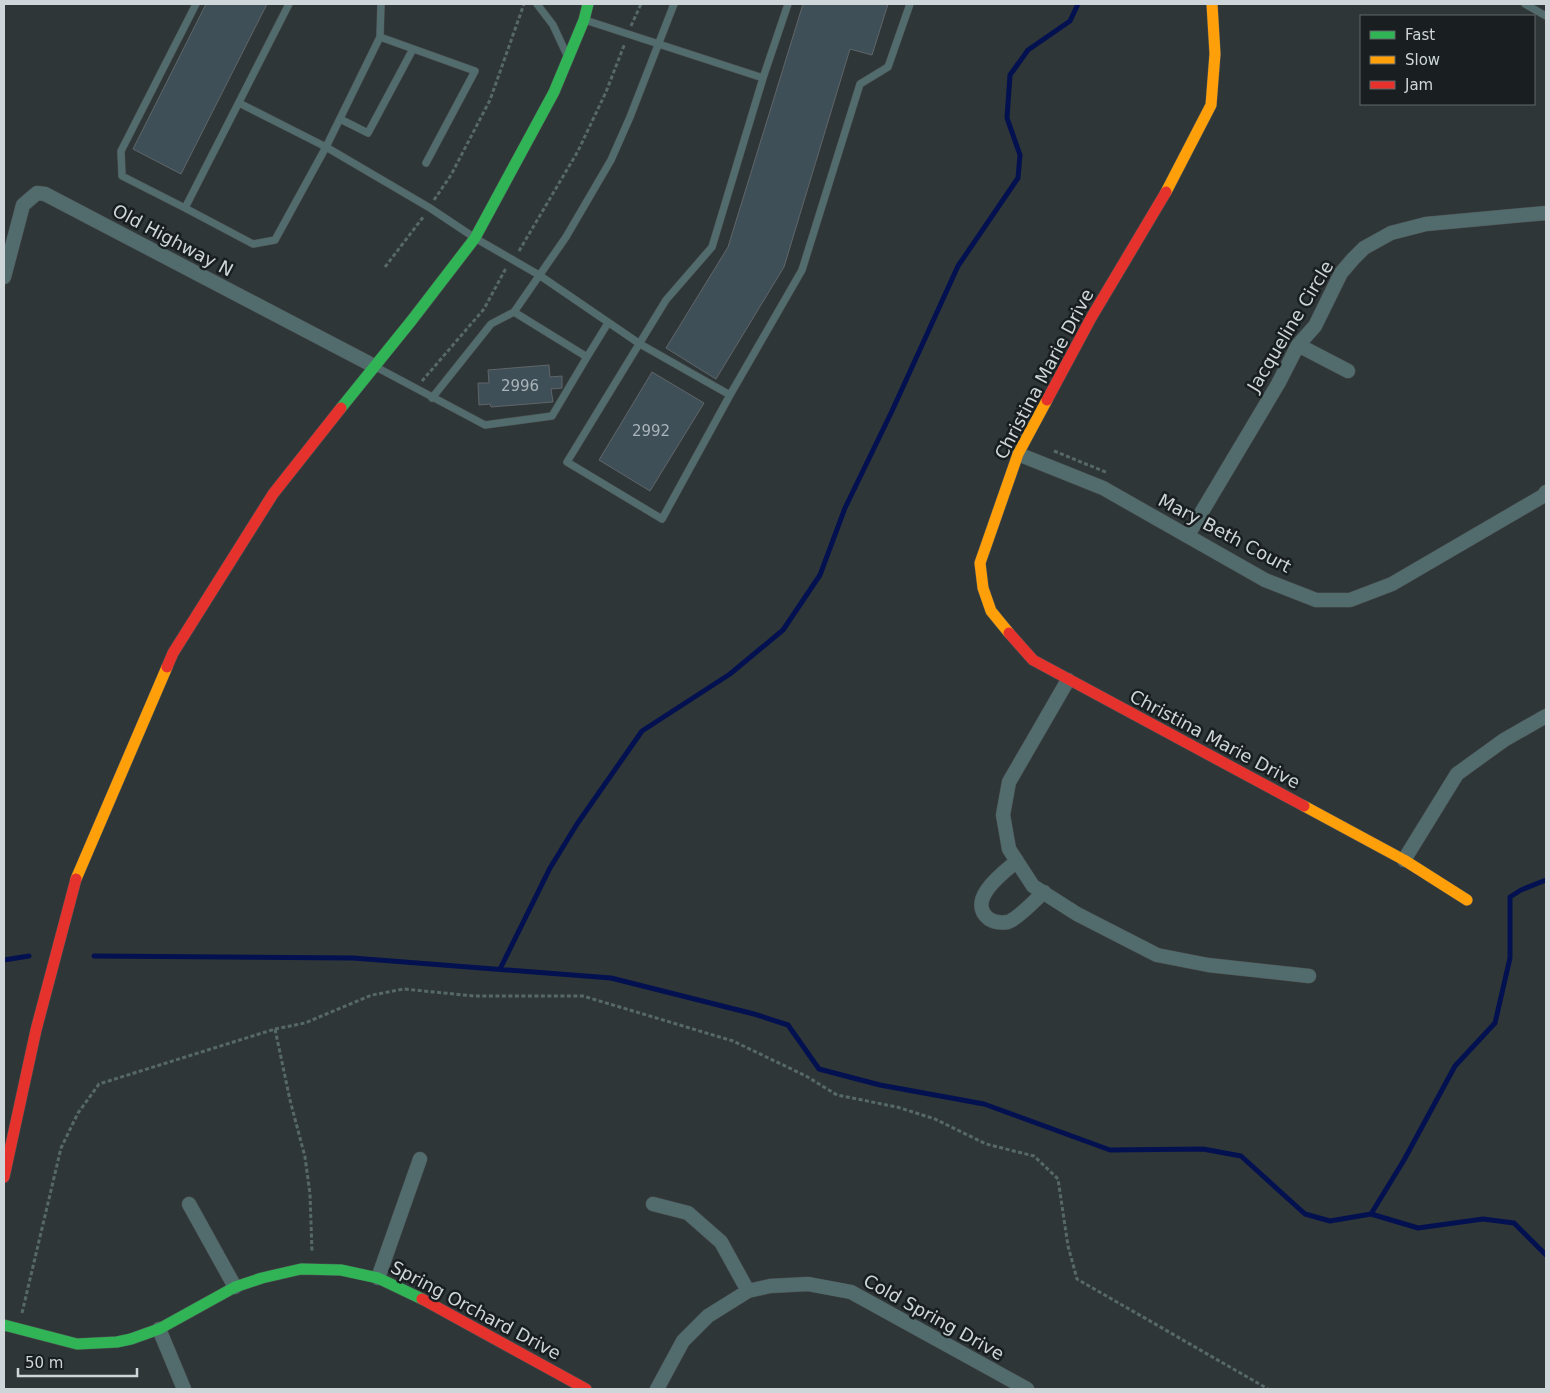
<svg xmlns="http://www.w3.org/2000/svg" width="1550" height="1393" viewBox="0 0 1550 1393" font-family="'DejaVu Sans',sans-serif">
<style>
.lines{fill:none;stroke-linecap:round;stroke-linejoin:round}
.stream{stroke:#041150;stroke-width:5}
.building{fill:#3e4f58;stroke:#606568}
.lane-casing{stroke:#4c5254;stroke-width:8}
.street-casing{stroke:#4c5254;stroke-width:15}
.fast-casing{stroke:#4c5254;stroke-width:12}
.slow-casing{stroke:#4c5254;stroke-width:12}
.jam-casing{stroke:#4c5254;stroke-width:12}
.path{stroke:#566868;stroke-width:3;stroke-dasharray:4 2.5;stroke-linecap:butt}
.lane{stroke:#526c6d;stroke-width:7}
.street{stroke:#526c6d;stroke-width:14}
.fast{stroke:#30b455;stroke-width:11}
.slow{stroke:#ff9f0a;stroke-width:11}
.jam{stroke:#e5322d;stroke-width:11}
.labels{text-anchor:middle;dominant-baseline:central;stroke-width:5;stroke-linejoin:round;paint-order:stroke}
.number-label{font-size:15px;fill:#aab4b9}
.street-label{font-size:18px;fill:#ced6d9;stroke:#191e20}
</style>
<rect width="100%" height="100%" fill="#2f3638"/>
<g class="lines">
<path class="stream" d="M 94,956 L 353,958 L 611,978 L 754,1014 L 788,1025 L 819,1069 L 880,1085 L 984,1104 L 1110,1150 L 1203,1149 L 1241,1156 L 1305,1214 L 1330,1221 L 1371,1214 L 1418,1228 L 1483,1219 L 1514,1223 L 1546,1255
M 4,960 L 29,956
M 500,969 L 550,868 L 577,824 L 642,731 L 730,674 L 783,630 L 820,575 L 845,508 L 892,411 L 958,266 L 1018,178 L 1020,155 L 1007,118 L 1010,75 L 1028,50 L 1070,21 L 1078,4
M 1371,1214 L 1404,1160 L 1455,1066 L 1495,1023 L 1510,958 L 1510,897 L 1521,890 L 1546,880"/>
</g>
<path class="building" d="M 206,4 L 267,4 L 181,174 L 133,149 Z
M 803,4 L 888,4 L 872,55 L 850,49 L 784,267 L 716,379 L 666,348 L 728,247 Z
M 549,365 L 550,377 L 562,376 L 562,388 L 551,389 L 553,402 L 491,407 L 490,404 L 479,405 L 478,383 L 489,383 L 488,370 Z
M 652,372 L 704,403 L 650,491 L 599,460 Z"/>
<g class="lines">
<g class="lane-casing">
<path id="lane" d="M 289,4 L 185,208 L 253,244 L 275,240 L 326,147 L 380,37 L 381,4
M 537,4 L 553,25 L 566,53
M 788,4 L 763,78 L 712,247 L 666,300 L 567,462 L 662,519 L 730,395 L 802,270 L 860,84 L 888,67 L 910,4
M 1525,4 L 1546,16
M 585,20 L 763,78
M 380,37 L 475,71 L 426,163
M 239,103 L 326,147 L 430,208 L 475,238 L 539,275 L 640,344 L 730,395
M 340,119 L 368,133 L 413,49
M 185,208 L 122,176 L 121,151 L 196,4
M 514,312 L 587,357 L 608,323
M 376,367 L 485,425 L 552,416 L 587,357
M 432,398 L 491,324 L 514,312 L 566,237 L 611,160 L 630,117 L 674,4"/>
</g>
<g class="street-casing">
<path id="street" d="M 4,277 L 23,205 L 37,193 L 45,194 L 374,366
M 1298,345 L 1348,371
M 1018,454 L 1103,488 L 1265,580 L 1316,600 L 1350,600 L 1392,584 L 1543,496 L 1546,492
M 1188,535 L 1278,384 L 1298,345 L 1315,326 L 1341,273 L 1353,259 L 1364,248 L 1391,233 L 1426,224 L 1546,213
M 1068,680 L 1009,782 L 1003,815 L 1009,849 L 1033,886 L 1077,914 L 1157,955 L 1208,965 L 1309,976
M 1404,860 L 1457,774 L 1504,740 L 1546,716
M 1017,861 C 1004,872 965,900 989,919 C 994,922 1002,923 1008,922 C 1019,918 1035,900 1044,892
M 189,1204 L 235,1287
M 653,1204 L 688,1213 L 721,1242 L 748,1291
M 378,1278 L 420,1159
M 159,1329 L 184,1389
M 657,1389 L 683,1341 L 708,1316 L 748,1291 L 770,1286 L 808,1284 L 851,1292 L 1027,1389"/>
</g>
<g class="fast-casing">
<path id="fast" d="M 341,408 L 412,320 L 475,238 L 554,92 L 584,20 L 588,4
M 4,1325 L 77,1344 L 117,1342 L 131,1339 L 159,1329 L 235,1287 L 262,1278 L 301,1269 L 341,1270 L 378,1278 L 422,1299"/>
</g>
<g class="slow-casing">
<path id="slow" d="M 1166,192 L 1211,105 L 1215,54 L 1212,4
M 1009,633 L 991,611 L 983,588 L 980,563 L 1018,454 L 1047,400
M 1304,806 L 1404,860 L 1467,900
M 76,879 L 167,667"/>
</g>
<g class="jam-casing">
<path id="jam" d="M 1047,400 L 1091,318 L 1166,192
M 1009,633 L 1033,660 L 1304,806
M 167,667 L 173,653 L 273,494 L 341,408
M 4,1177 L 36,1030 L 76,879
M 422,1299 L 586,1389"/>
</g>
<path class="path" d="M 631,26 L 641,4
M 434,200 L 451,175 L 490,100 L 524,4
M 519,251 L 578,151 L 606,92 L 625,43
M 385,267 L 424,216
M 422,381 L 484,309 L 506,268
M 1054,451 L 1108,473
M 275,1029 L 305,1023 L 372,995 L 404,989 L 474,996 L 583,996 L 733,1041 L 806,1076 L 837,1095 L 897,1107 L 935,1119 L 986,1144 L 1034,1156 L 1058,1179 L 1068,1246 L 1077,1279 L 1268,1389
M 22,1313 L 61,1148 L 78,1113 L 99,1084 L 275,1029 L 290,1100 L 305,1157 L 310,1194 L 312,1252"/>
<use href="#lane" class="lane"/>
<use href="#street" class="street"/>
<use href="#fast" class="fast"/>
<use href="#slow" class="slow"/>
<use href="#jam" class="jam"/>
</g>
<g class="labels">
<g class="number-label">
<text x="520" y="386">2996</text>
<text x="651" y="431">2992</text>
</g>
<g class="street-label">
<text transform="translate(173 240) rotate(28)">Old Highway N</text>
<text transform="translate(1290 326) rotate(-59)">Jacqueline Circle</text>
<text transform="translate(1044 374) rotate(-62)">Christina Marie Drive</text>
<text transform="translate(1225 533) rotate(28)">Mary Beth Court</text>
<text transform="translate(1215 739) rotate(28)">Christina Marie Drive</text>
<text transform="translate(476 1310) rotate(28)">Spring Orchard Drive</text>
<text transform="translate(934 1317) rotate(29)">Cold Spring Drive</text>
</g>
</g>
<rect width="1550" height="1393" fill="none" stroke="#ced6d9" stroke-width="10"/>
<rect x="1360" y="15" width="175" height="90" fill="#191e20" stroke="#61686a"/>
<rect x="1370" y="31" width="25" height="8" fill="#30b455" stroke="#61686a"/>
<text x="1405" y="40" font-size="15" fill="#ced6d9">Fast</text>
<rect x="1370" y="56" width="25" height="8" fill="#ff9f0a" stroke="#61686a"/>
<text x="1405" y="65" font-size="15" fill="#ced6d9">Slow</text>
<rect x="1370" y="81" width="25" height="8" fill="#e5322d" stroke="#61686a"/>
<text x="1405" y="90" font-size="15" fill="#ced6d9">Jam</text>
<path d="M18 1368v8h119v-8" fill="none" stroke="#ced6d9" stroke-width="2.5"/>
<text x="25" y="1368" font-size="15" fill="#ced6d9" stroke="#191e20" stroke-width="4" paint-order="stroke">50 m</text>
</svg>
